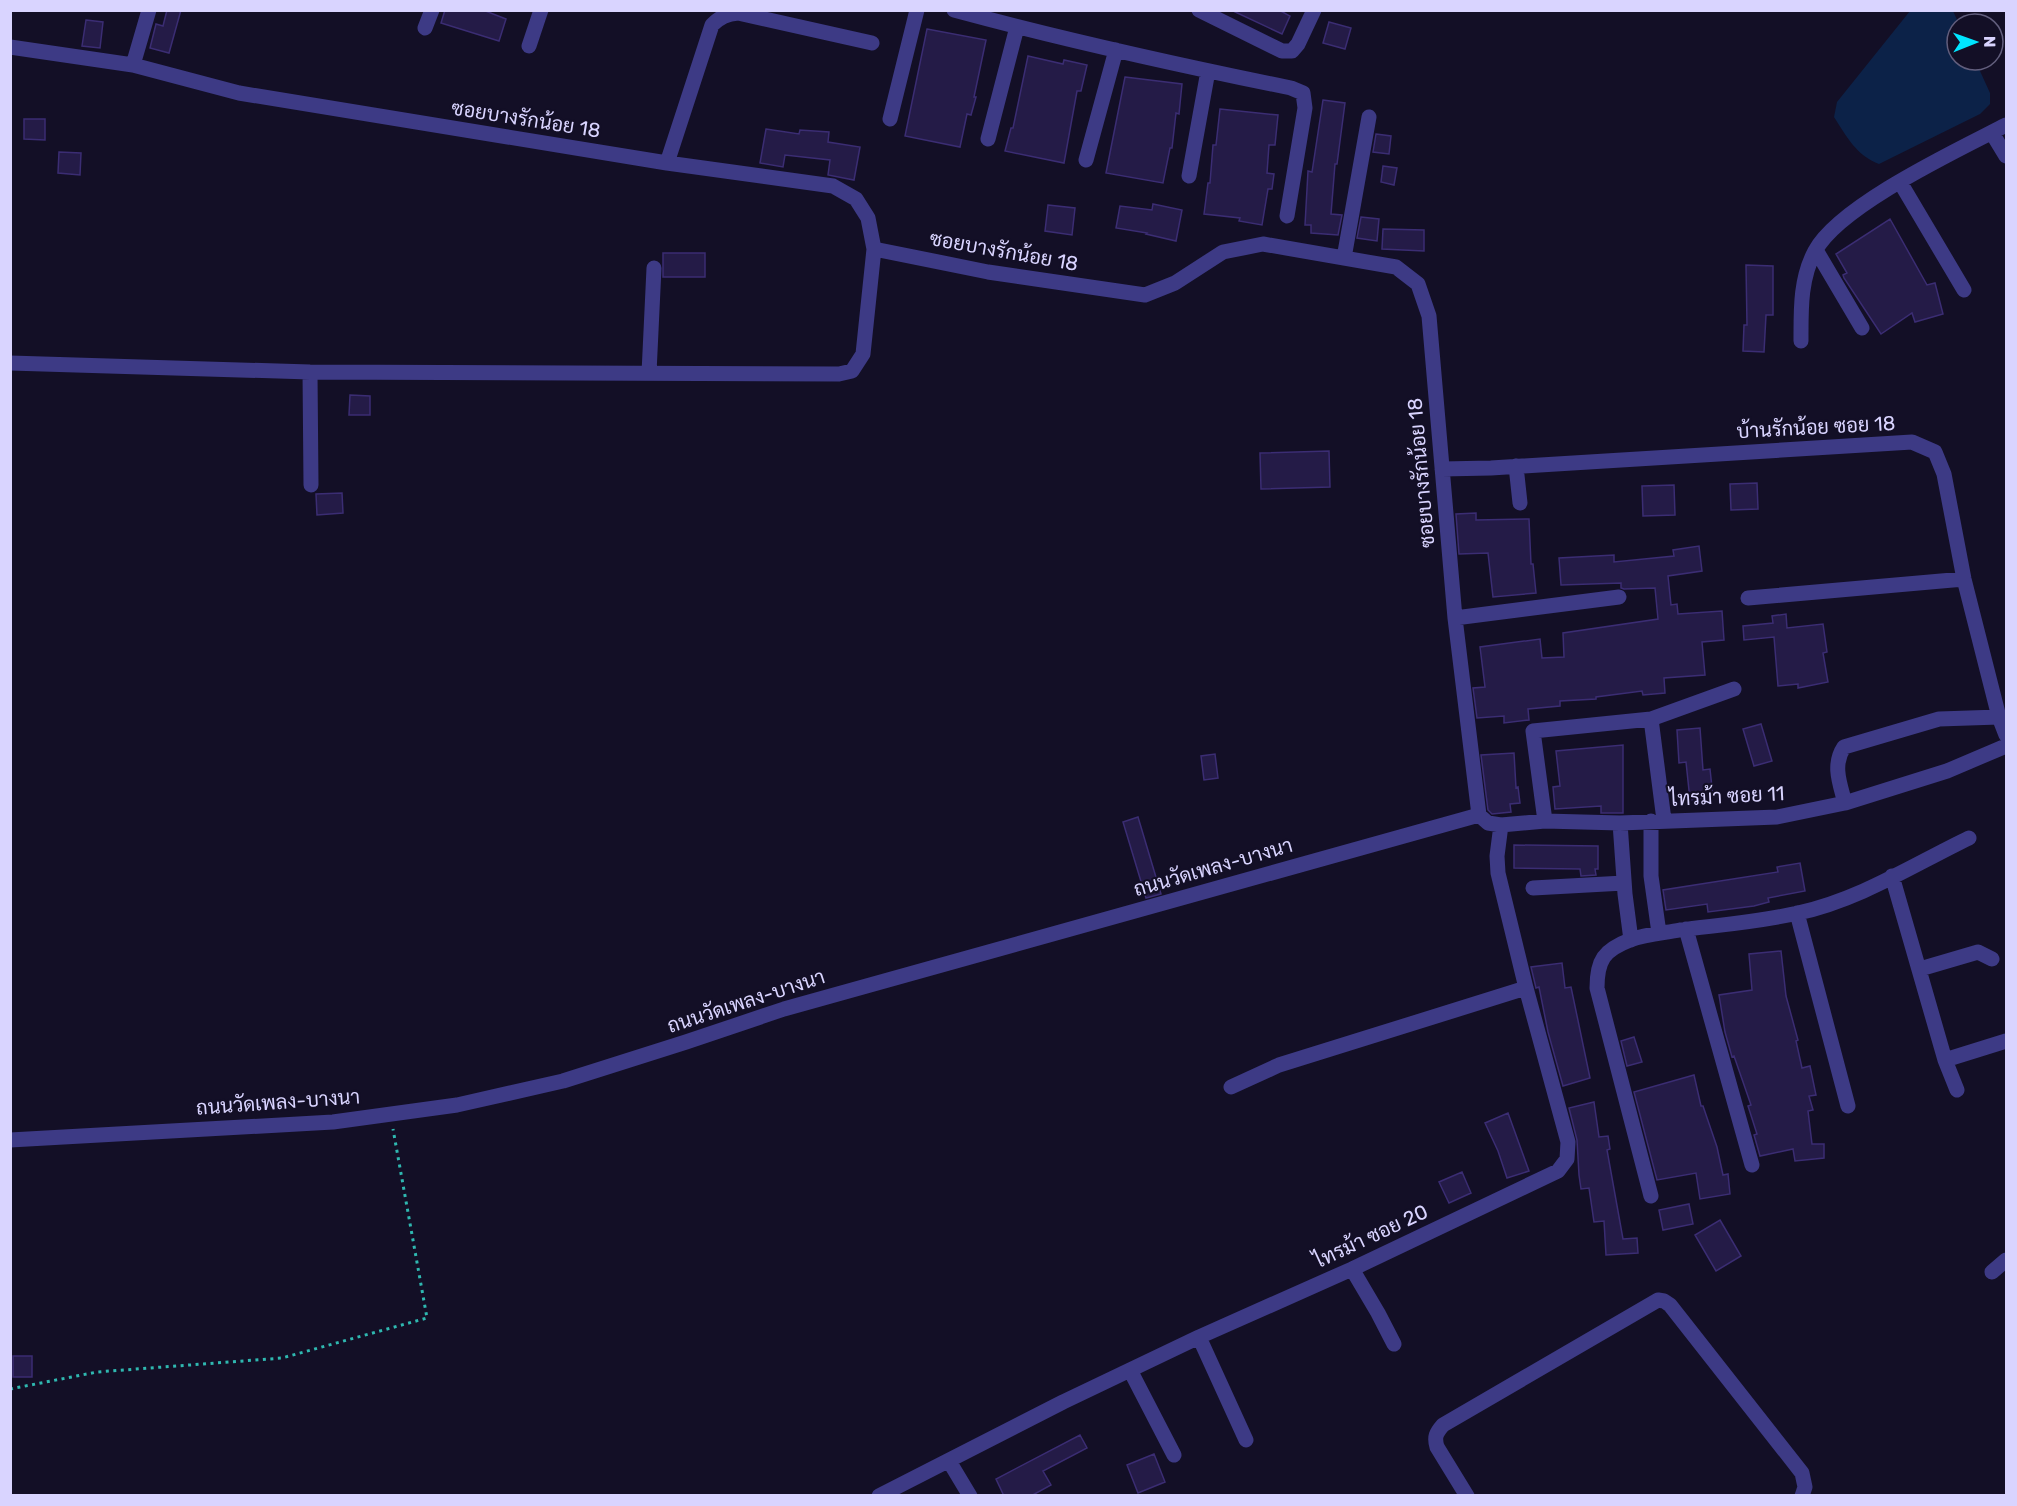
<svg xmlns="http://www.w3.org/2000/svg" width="2017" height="1506" viewBox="0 0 2017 1506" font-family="Rubik,Sarabun,sans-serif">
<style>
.water{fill:#0c2248}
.building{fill:#241b47;stroke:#3b2d73;stroke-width:1.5}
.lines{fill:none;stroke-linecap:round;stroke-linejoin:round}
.path{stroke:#2fb8b0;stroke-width:3;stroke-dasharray:3 4.5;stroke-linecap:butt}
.minor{stroke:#3d3a85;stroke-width:15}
.labels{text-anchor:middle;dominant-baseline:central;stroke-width:4.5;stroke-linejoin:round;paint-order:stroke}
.street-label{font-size:20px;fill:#d9d4ff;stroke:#130f26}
</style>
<rect width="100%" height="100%" fill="#130f26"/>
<path class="water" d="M 1910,11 L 1953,11 L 1959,24 L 1957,24 L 1957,60 L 1975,60 L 1990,93 L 1990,104 L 1980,114 L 1879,164 C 1856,155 1847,137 1834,117 L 1837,102 Z"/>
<path class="building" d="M 167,10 L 181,10 L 169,53 L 150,48 L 156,24 L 163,26 Z
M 445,10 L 483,10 L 506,19 L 499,41 L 441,23 Z
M 1231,10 L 1279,10 L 1290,16 L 1282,34 Z
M 86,20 L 103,22 L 100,48 L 82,46 Z
M 1329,22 L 1351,28 L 1345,49 L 1323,43 Z
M 927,29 L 986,40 L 974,97 L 976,97 L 971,115 L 967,114 L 960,147 L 905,136 Z
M 1028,56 L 1063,64 L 1064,60 L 1087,65 L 1081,91 L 1077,91 L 1064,163 L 1005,151 L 1011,128 L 1013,128 Z
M 1125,77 L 1182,84 L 1179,114 L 1176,113 L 1172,148 L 1170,148 L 1163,183 L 1106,173 Z
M 1323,100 L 1345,103 L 1337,164 L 1335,164 L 1331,214 L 1342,215 L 1338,235 L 1311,233 L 1311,225 L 1305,225 L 1308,171 L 1312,172 Z
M 1220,109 L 1278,115 L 1275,145 L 1269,145 L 1267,173 L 1274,174 L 1272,189 L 1268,189 L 1262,225 L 1239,221 L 1240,218 L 1204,214 L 1208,183 L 1210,183 L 1213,145 L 1216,145 Z
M 24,119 L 45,119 L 45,140 L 24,139 Z
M 766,129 L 799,134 L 800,130 L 829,132 L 828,142 L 860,147 L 854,180 L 828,175 L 830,160 L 785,155 L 783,167 L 760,163 Z
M 1376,134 L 1391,136 L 1389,154 L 1373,152 Z
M 59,152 L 81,153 L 80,175 L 58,173 Z
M 1383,166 L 1397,168 L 1394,185 L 1381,182 Z
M 1153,204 L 1182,210 L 1176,241 L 1146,234 L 1147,233 L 1116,228 L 1120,206 L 1152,210 Z
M 1048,205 L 1075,208 L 1072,235 L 1045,231 Z
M 1361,217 L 1379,219 L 1377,241 L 1357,238 Z
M 1890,219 L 1927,285 L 1935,283 L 1943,314 L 1915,322 L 1912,313 L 1881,334 L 1844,278 L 1843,275 L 1847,273 L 1836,254 Z
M 1383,229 L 1424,230 L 1424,251 L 1382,249 Z
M 663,253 L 705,253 L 705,277 L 663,277 Z
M 1746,265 L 1773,266 L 1773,315 L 1766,315 L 1764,352 L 1743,351 L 1744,325 L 1747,325 Z
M 350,395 L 370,396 L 370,415 L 349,415 Z
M 1329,451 L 1330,487 L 1261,489 L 1260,453 Z
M 1757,483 L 1758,509 L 1731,510 L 1730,484 Z
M 1674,485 L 1675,515 L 1643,516 L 1642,486 Z
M 342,493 L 343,513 L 317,515 L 316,494 Z
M 1476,513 L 1476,520 L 1529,519 L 1531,564 L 1533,564 L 1536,593 L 1493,597 L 1488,553 L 1459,554 L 1456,514 Z
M 1699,546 L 1702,571 L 1668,576 L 1671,605 L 1677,604 L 1678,614 L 1722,611 L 1724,640 L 1702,642 L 1705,675 L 1664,678 L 1665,693 L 1643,695 L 1642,691 L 1596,697 L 1596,699 L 1560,701 L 1560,706 L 1528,709 L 1529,720 L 1504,723 L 1504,716 L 1477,718 L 1473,688 L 1485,687 L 1480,647 L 1540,639 L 1542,658 L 1564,657 L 1563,633 L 1658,619 L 1655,588 L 1624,589 L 1621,588 L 1621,583 L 1561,585 L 1559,558 L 1614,555 L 1614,562 L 1674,556 L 1673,550 Z
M 1786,614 L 1787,628 L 1823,624 L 1827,652 L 1823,653 L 1828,682 L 1798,688 L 1798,684 L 1778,686 L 1774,637 L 1744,640 L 1743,626 L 1773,623 L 1772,616 Z
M 1761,724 L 1772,761 L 1754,766 L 1743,729 Z
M 1700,728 L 1703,770 L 1710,769 L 1713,797 L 1690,800 L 1686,762 L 1679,763 L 1677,730 Z
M 1623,745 L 1623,813 L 1601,813 L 1601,806 L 1555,809 L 1553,787 L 1560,786 L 1556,751 Z
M 1514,753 L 1516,788 L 1518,787 L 1520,803 L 1510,804 L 1511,812 L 1492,814 L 1488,810 L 1481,755 Z
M 1215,754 L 1218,778 L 1204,780 L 1201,756 Z
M 1138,817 L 1161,894 L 1146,898 L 1123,822 Z
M 1514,845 L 1598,846 L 1598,869 L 1595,869 L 1596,875 L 1581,876 L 1580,869 L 1514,868 Z
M 1800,863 L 1805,891 L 1768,898 L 1769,902 L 1754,906 L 1708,912 L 1707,904 L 1666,910 L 1663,890 L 1778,872 L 1777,867 Z
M 1781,951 L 1786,996 L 1798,1040 L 1796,1041 L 1802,1068 L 1810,1066 L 1816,1095 L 1809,1096 L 1813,1110 L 1808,1111 L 1812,1144 L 1824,1144 L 1824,1158 L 1795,1161 L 1793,1149 L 1760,1156 L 1754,1135 L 1757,1134 L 1748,1106 L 1751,1105 L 1734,1056 L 1732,1057 L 1725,1032 L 1719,995 L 1752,990 L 1749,954 Z
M 1562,963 L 1565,988 L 1571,987 L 1590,1078 L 1563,1086 L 1548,1032 L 1539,987 L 1536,988 L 1531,967 Z
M 1634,1037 L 1642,1062 L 1627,1066 L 1621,1041 Z
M 1694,1075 L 1701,1106 L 1703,1106 L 1717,1147 L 1723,1175 L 1728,1174 L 1730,1194 L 1700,1199 L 1696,1173 L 1657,1180 L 1634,1092 Z
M 1594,1102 L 1599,1137 L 1608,1136 L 1610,1149 L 1607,1150 L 1623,1239 L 1637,1238 L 1638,1253 L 1606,1255 L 1604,1221 L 1594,1222 L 1589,1188 L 1581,1189 L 1579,1175 L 1577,1140 L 1569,1108 Z
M 1508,1113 L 1529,1171 L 1507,1178 L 1498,1151 L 1485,1123 Z
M 1462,1172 L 1471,1193 L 1449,1203 L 1439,1182 Z
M 1689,1204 L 1693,1224 L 1663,1230 L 1659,1210 Z
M 1720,1220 L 1741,1256 L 1716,1271 L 1695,1235 Z
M 13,1356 L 32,1356 L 32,1377 L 13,1377 Z
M 1080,1435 L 1087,1448 L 1043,1471 L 1051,1485 L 1031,1496 L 1004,1496 L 996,1479 Z
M 1154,1454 L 1165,1482 L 1138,1493 L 1127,1465 Z"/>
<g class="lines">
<path class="path" d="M 10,1389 L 97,1372 L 282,1358 L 427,1318 L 393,1129"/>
<path class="minor" d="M 954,10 C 1065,40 1178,65 1291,88 L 1303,93 L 1305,108 L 1287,216
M 1199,10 L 1282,51 L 1292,51 L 1298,44 L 1314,10
M 425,28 L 432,10
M 529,46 L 541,10
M 10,47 L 133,65 L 239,93 L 667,163 L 833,186 L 856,199 L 868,218 L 874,249 L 863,354 L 852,371 L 839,374 L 310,372 L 10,363
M 133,65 L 149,10
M 890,119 L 917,10
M 1992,133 L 2006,156
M 988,139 L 1017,27
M 1086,160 L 1116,50
M 667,163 L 712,25 C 720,17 727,14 738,13 L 872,43
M 1189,176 L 1208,71
M 1900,182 L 1964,290
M 874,249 L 988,272 L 1145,295 L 1175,283 L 1223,252 L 1263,244 L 1396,267 L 1418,284 L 1429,316 L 1455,618 L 1479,815
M 1816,250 L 1862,328
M 1344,258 L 1369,117
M 1801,341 C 1801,310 1800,279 1815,251 C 1840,205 1958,150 2006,125
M 310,372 L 311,485
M 649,373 L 654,268
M 1516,466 L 1520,503
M 1442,469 L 1491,468 L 1912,442 L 1935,452 L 1944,474 L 1964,579 L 1999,717 L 2006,735
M 1748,598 L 1964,579
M 1455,618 L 1619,597
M 1651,719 L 1664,820
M 1845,803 C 1840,784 1832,765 1844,747 L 1939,719 L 1999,717
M 1479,815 L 1488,823 L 1501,825 L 1545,821 L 1620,823 L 1777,817 L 1845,803 L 1947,771 L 2006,746
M 1545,821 L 1533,731 L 1651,719 L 1734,689
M 1651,821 L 1651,876 L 1659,933
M 1620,823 L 1625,894 L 1631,940
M 1892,876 L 1945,1060 L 1957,1090
M 1533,888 L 1624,883
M 1797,913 L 1848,1106
M 1686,929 L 1752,1165
M 1920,969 L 1978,952 L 1992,959
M 1945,1060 L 2006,1041
M 1231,1087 L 1279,1065 L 1526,988
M 10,1140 L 333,1122 L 457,1105 L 563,1081 L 686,1042 L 784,1009 L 1479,815
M 1651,1196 L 1597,988 C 1597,960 1604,950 1630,940 C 1646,934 1664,933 1680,930 C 1719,925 1759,922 1798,913 C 1859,900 1913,865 1969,838
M 1352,1269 L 1378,1313 L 1394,1344
M 1992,1272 L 2006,1260
M 1199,1337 L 1246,1440
M 1130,1370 L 1174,1455
M 949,1461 L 970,1496
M 879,1496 L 1063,1402 L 1199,1337 L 1352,1269 L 1558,1171 L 1567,1159 L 1568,1142 L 1526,988 L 1498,873 L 1497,856 L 1501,825
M 1467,1496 L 1437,1447 C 1434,1437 1436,1433 1443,1425 L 1658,1300 L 1664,1301 L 1670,1305 L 1802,1473 L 1805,1487 L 1802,1496"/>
</g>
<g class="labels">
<g class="street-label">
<text transform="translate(526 119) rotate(9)">ซอยบางรักน้อย 18</text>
<text transform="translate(1004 251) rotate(10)">ซอยบางรักน้อย 18</text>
<text transform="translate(1816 427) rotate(-3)">บ้านรักน้อย ซอย 18</text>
<text transform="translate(1421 473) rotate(-95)">ซอยบางรักน้อย 18</text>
<text transform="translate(1727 796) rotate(-3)">ไทรม้า ซอย 11</text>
<text transform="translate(1213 867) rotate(-16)">ถนนวัดเพลง-บางนา</text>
<text transform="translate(746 1001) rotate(-18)">ถนนวัดเพลง-บางนา</text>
<text transform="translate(278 1102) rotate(-4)">ถนนวัดเพลง-บางนา</text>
<text transform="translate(1371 1236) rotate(-25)">ไทรม้า ซอย 20</text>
</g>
</g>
<rect width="2017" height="1506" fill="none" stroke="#d9d4ff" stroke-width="24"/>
<g transform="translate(1975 42) rotate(89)"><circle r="28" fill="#130f26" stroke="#625e7d" stroke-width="1.5"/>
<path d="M0-4.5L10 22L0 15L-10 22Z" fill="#00e5ff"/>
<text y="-9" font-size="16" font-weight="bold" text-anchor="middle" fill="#d9d4ff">N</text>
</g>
</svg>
